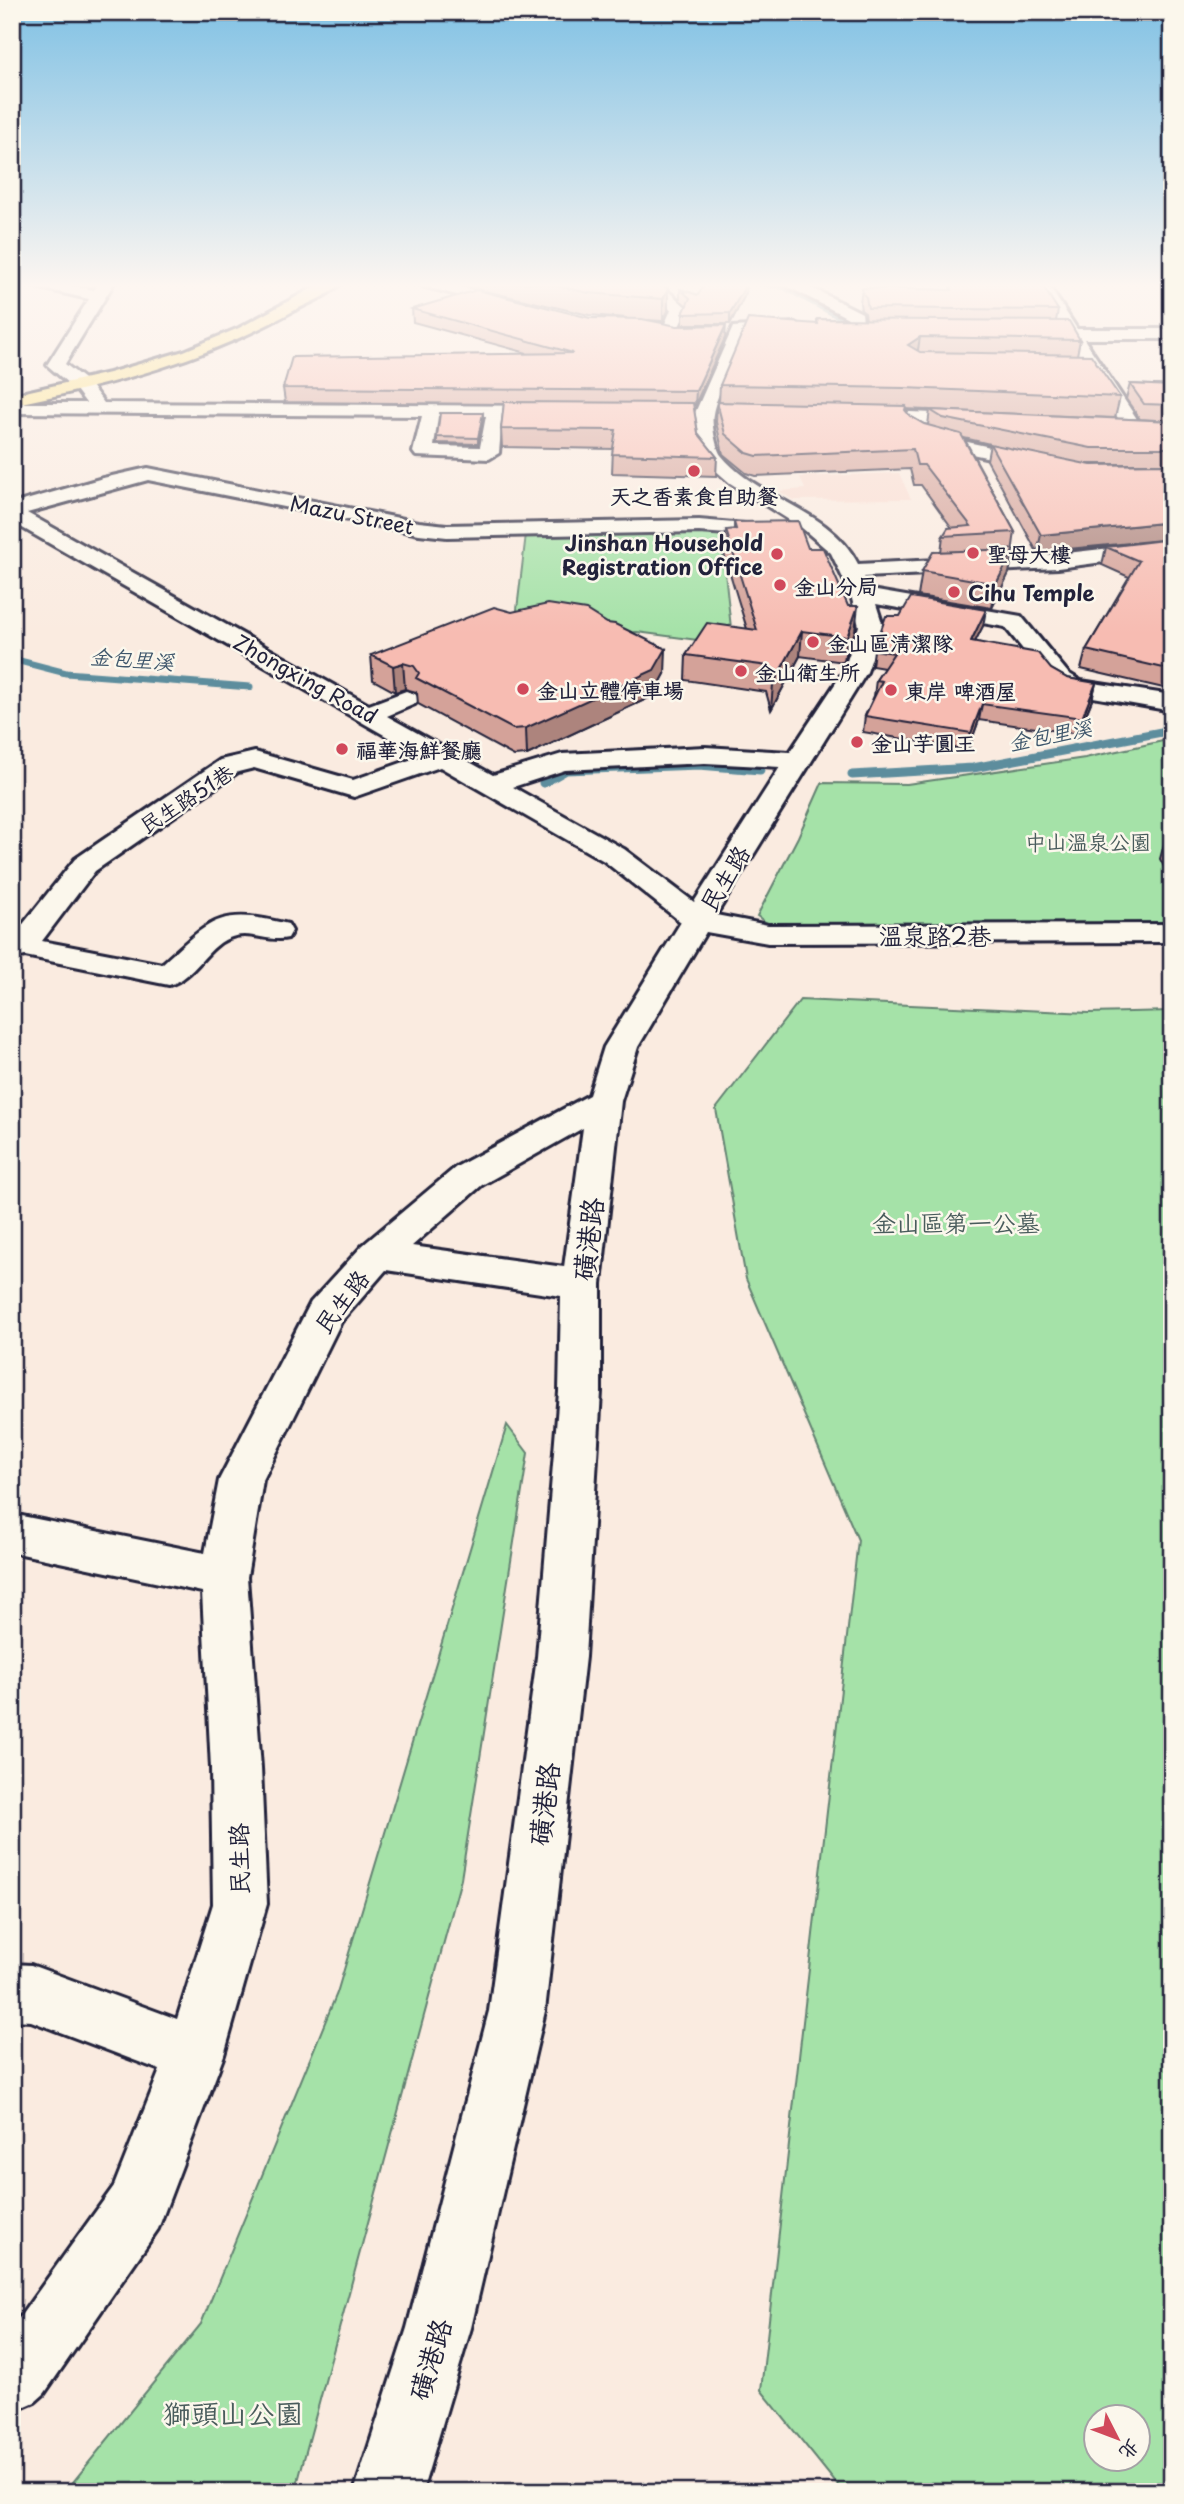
<svg xmlns="http://www.w3.org/2000/svg" width="1184" height="2504" viewBox="0 0 1184 2504" font-family="'Playpen Sans','LXGW WenKai TC',sans-serif">
<style>
.built{fill:#f9ddd2}
.green{fill:#a5e2a8;stroke:#648272;stroke-width:2;fill-rule:evenodd}
.lines{fill:none;stroke-linecap:round;stroke-linejoin:round}
.stream-far2{stroke:#5d8d9d;stroke-width:5}
.stream-far1{stroke:#5d8d9d;stroke-width:7}
.stream{stroke:#5d8d9d;stroke-width:9}
.minor-casing{stroke:#22223b;stroke-width:6}
.major-casing{stroke:#22223b;stroke-width:6}
.minor{fill:#fbf7ec;fill-rule:evenodd}
.major{fill:#fbe180;fill-rule:evenodd}
.wall{fill:#d4a299;stroke:#22223b;stroke-width:2}
.shaded-wall{fill:#ad847d;stroke:#22223b;stroke-width:2}
.building{fill:#f7bcb2;stroke:#22223b;stroke-width:2}
.poi-dot{fill:#d1495b;stroke:#fbf7ec;stroke-width:2.5}
.labels{text-anchor:middle;dominant-baseline:central;stroke-width:5;stroke-linejoin:round;paint-order:stroke}
.far-poi-label{font-size:21px;font-weight:bold;fill:#22223b;stroke:#fbf7ec;text-anchor:start}
.far-street-label{font-size:21px;fill:#22223b;stroke:#fbf7ec}
.far-water-label{font-size:21px;font-style:italic;fill:#3f576c;stroke:#fbf7ec}
.far-park-label{font-size:21px;fill:#495c5c;stroke:#fbf7ec}
.street-label{font-size:24px;fill:#22223b;stroke:#fbf7ec}
.park-label{font-size:24px;fill:#495c5c;stroke:#fbf7ec}
.near-street-label{font-size:28px;fill:#22223b;stroke:#fbf7ec}
.near-park-label{font-size:28px;fill:#495c5c;stroke:#fbf7ec}
</style>
<rect width="100%" height="100%" fill="#faebe0"/>
<filter id="ink" filterUnits="userSpaceOnUse"><feTurbulence type="fractalNoise" baseFrequency=".0143" numOctaves="2"/><feDisplacementMap in="SourceGraphic" scale="14" xChannelSelector="R" yChannelSelector="G"/><feConvolveMatrix kernelMatrix="1 2 1 2 8 2 1 2 1" color-interpolation-filters="sRGB"/></filter>
<g filter="url(#ink)">
<path class="built" d="M 899,473 L 911,499 L 793,500 L 779,491 L 805,489 L 800,477 Z"/>
<path class="green" d="M 723,530 L 733,546 L 723,554 L 731,628 L 720,643 L 637,632 L 607,633 L 516,618 L 526,534 Z
M 1172,739 L 1172,924 L 771,926 L 757,916 L 798,837 L 822,783 L 907,784 L 1085,758 Z
M 800,1000 L 1089,1013 L 1172,1011 L 1172,2492 L 843,2492 L 761,2390 L 858,1540 L 746,1279 L 716,1109 ZM 1096,2416 L 1138,2416 L 1138,2458 L 1096,2458 Z
M 507,1425 L 528,1453 L 461,1879 L 295,2492 L 65,2492 L 201,2324 L 337,1993 Z"/>
<g class="lines">
<path class="stream-far2" d="M 754,283 L 783,287 L 839,317 L 841,326"/>
<path class="stream-far1" d="M 12,659 L 66,673 L 250,687"/>
<path class="stream" d="M 852,775 L 973,768 L 1172,730
M 543,783 L 566,770 L 699,765 L 760,770"/>
<g class="minor-casing">
<path id="minor" d="M 29,283 L 58,283 L 94,290 L 98,283 L 114,283 L 65,364 L 88,382 L 104,403 L 554,406 L 563,411 L 554,416 L 502,416 L 499,453 L 489,459 L 416,456 L 413,452 L 422,416 L 12,413 L 12,403 L 86,403 L 76,390 L 47,365 L 89,299 L 32,286 ZM 438,416 L 486,416 L 480,447 L 434,446 Z
M 419,283 L 445,283 L 526,303 L 528,306 L 520,311 L 422,286 Z
M 637,283 L 661,285 L 685,306 L 687,309 L 676,333 L 664,333 L 662,330 L 671,310 Z
M 781,283 L 802,283 L 862,313 L 864,331 L 862,334 L 850,334 L 848,318 Z
M 1031,283 L 1047,283 L 1077,329 L 1172,329 L 1172,339 L 1084,339 L 1143,428 L 1141,432 L 1127,432 L 1067,339 L 1017,337 L 1015,334 L 1023,329 L 1061,329 Z
M 795,323 L 803,328 L 801,331 L 745,335 C 737,355 716,395 713,414 C 711,423 716,448 721,455 C 757,500 830,508 858,564 L 1058,554 L 1172,541 L 1172,553 L 1058,568 L 864,577 L 871,590 L 1021,616 L 1068,673 L 1081,681 L 1172,695 L 1172,711 L 1065,692 L 1050,683 L 1005,627 L 876,604 L 883,626 L 867,672 L 716,915 L 768,925 L 1172,924 L 1172,942 L 768,943 L 706,932 L 638,1047 L 621,1101 L 601,1284 L 601,1392 L 585,1657 L 545,2011 L 471,2328 L 422,2492 L 354,2492 L 407,2328 L 489,2011 L 537,1657 L 559,1392 L 561,1296 L 386,1270 L 341,1322 L 263,1480 L 247,1577 L 261,1768 L 267,1904 L 224,2055 L 158,2229 L 44,2394 L 35,2402 L 12,2412 L 12,2328 L 114,2186 L 160,2070 L 31,2021 L 12,2020 L 12,1964 L 31,1965 L 177,2019 L 213,1904 L 211,1768 L 202,1592 L 12,1552 L 12,1514 L 205,1553 L 219,1480 L 311,1302 L 363,1245 L 456,1167 L 589,1095 L 604,1047 L 681,922 L 604,861 L 440,767 L 354,797 L 254,768 L 238,772 L 95,871 L 42,941 L 162,964 C 212,919 219,907 288,924 L 292,931 L 288,938 C 268,943 248,929 229,938 C 205,948 195,978 169,985 L 25,956 L 12,959 L 12,938 L 75,859 L 220,760 L 255,752 L 353,780 L 421,756 L 12,522 L 12,504 L 103,478 L 148,468 L 419,522 L 447,525 L 699,520 L 794,528 L 798,532 L 794,536 L 787,538 L 699,532 L 447,537 L 419,534 L 148,480 L 27,513 L 369,705 L 406,691 L 415,694 L 419,699 L 415,704 L 387,716 L 493,775 L 562,754 L 705,747 L 790,752 L 843,672 L 859,626 L 851,595 L 831,553 L 802,528 L 730,483 L 706,462 L 699,450 L 694,415 L 733,327 ZM 705,763 L 780,767 L 694,902 L 624,849 L 513,787 L 565,770 ZM 583,1128 L 564,1267 L 412,1246 L 482,1185 Z
M 863,410 L 981,415 L 990,421 L 981,427 L 857,420 L 854,416 Z
M 922,427 L 940,436 L 1046,459 L 1049,463 L 1039,469 L 927,444 L 913,433 Z"/>
</g>
<g class="major-casing">
<path id="major" d="M 322,283 L 341,283 C 330,295 309,303 295,310 C 206,360 112,385 12,405 L 12,395 L 109,373 L 184,351 L 239,328 Z"/>
</g>
<use href="#minor" class="minor"/>
<use href="#major" class="major"/>
</g>
<path class="wall" d="M 451,283 L 661,283 L 668,289 L 668,311 L 663,321 L 648,320 L 725,338 L 695,405 L 693,405 L 698,433 L 717,457 L 716,476 L 612,473 L 613,449 L 502,447 L 501,429 L 504,404 L 285,402 L 283,388 L 527,353 L 413,322 L 412,309 L 590,318 L 627,318 L 589,315 Z
M 747,283 L 746,293 L 730,324 L 683,324 L 683,314 L 687,306 L 680,300 L 680,289 L 698,295 Z
M 951,283 L 1058,310 L 1056,321 L 1080,340 L 1077,355 L 1120,397 L 1115,418 L 905,409 L 905,411 L 910,416 L 924,424 L 928,425 L 930,410 L 1172,421 L 1172,464 L 1087,464 L 1172,464 L 1172,690 L 1081,669 L 1086,650 L 1129,577 L 1102,565 L 1106,547 L 1159,540 L 1037,552 L 987,460 L 990,444 L 964,438 L 1015,532 L 1009,573 L 992,608 L 918,596 L 922,571 L 941,552 L 943,536 L 952,528 L 921,485 L 914,485 L 910,469 L 755,476 L 746,473 L 723,454 L 716,422 L 717,402 L 719,402 L 720,385 L 817,323 L 817,319 L 866,320 L 865,313 L 861,310 L 860,303 L 862,288 L 950,290 Z
M 1130,384 L 1172,386 L 1172,421 L 1140,419 L 1126,399 Z
M 483,413 L 483,419 L 478,444 L 437,443 L 437,437 Z
M 734,522 L 808,548 L 855,631 L 844,662 L 800,656 L 771,710 L 766,692 L 685,680 L 686,655 L 747,629 L 724,554 L 726,530 L 734,530 Z
M 983,626 L 975,641 L 1051,669 L 1067,678 L 1096,683 L 1092,700 L 1078,734 L 979,720 L 968,750 L 863,732 L 865,716 L 874,696 L 876,680 L 884,668 L 872,666 L 874,650 Z
M 371,655 L 665,674 L 653,696 L 527,755 L 514,756 L 418,704 L 417,693 L 416,692 L 405,689 L 395,692 L 373,680 Z
M 1166,837 L 1172,837 L 1172,882 L 1160,859 Z"/>
<path class="shaded-wall" d="M 747,283 L 746,293 L 730,324 L 730,313 Z
M 668,289 L 668,311 L 663,321 L 663,299 Z
M 726,325 L 725,338 L 695,405 L 696,391 Z
M 920,337 L 917,356 L 908,345 Z
M 483,413 L 483,419 L 478,444 L 478,438 Z
M 1172,522 L 1172,539 L 1037,552 L 1041,535 Z
M 1014,549 L 1009,573 L 992,608 L 996,584 Z
M 858,606 L 855,631 L 844,662 L 847,637 Z
M 986,610 L 983,626 L 968,656 L 971,641 Z
M 802,631 L 800,656 L 771,710 L 773,684 Z
M 666,649 L 665,674 L 653,696 L 527,755 L 526,728 Z
M 403,663 L 405,689 L 395,692 L 393,666 Z
M 1096,683 L 1092,700 L 1078,734 L 1082,718 Z
M 982,704 L 979,720 L 968,750 L 971,733 Z"/>
<path class="building" d="M 544,283 L 661,283 L 668,289 L 663,299 L 589,293 Z
M 705,283 L 747,283 L 730,313 L 683,314 L 690,298 L 680,289 L 698,295 Z
M 951,283 L 1041,283 L 1058,310 L 868,308 L 866,297 L 863,294 L 862,288 L 952,290 Z
M 477,290 L 590,318 L 642,319 L 677,326 L 726,325 L 696,391 L 283,388 L 292,357 L 573,353 L 412,309 Z
M 748,319 L 818,324 L 817,319 L 1069,321 L 1080,340 L 920,337 L 908,345 L 920,352 L 1091,355 L 1120,397 L 904,388 L 720,385 Z
M 1130,384 L 1172,386 L 1172,405 L 1144,404 Z
M 504,402 L 693,403 L 698,433 L 717,457 L 612,454 L 616,430 L 501,429 Z
M 717,402 L 906,406 L 905,410 L 910,416 L 924,424 L 961,434 L 1015,532 L 943,536 L 948,528 L 971,526 L 924,465 L 917,465 L 913,449 L 757,456 L 747,453 L 725,434 Z
M 930,410 L 1172,421 L 1172,448 L 1091,448 L 943,418 Z
M 440,413 L 483,413 L 478,438 L 437,437 Z
M 990,444 L 1091,465 L 1172,464 L 1172,522 L 1041,535 Z
M 798,521 L 808,548 L 823,548 L 848,606 L 858,606 L 847,637 L 802,631 L 773,684 L 768,666 L 686,655 L 707,623 L 757,630 L 726,530 L 736,529 L 734,522 Z
M 1172,539 L 1172,670 L 1086,650 L 1139,561 L 1106,547 Z
M 1014,549 L 996,584 L 922,571 L 933,552 Z
M 911,597 L 986,610 L 971,641 L 1038,653 L 1051,669 L 1067,678 L 1096,683 L 1082,718 L 982,704 L 971,733 L 865,716 L 882,681 L 876,680 L 894,653 L 874,650 L 886,616 L 900,616 Z
M 548,604 L 586,610 L 607,623 L 615,624 L 666,649 L 654,670 L 526,728 L 513,729 L 416,678 L 419,673 L 414,666 L 403,663 L 393,666 L 371,655 L 494,607 L 512,612 Z
M 1166,837 L 1172,837 L 1172,848 Z"/>
</g>
<linearGradient id="sky" x2="0" y2="1"><stop stop-color="#80c1e4"/><stop offset="0.45" stop-color="#fdf6f1"/><stop offset="1" stop-color="#fdf6f1" stop-opacity="0"/></linearGradient>
<rect width="1184" height="634" fill="url(#sky)"/>
<g class="poi-dot">
<circle cx="694" cy="471" r="7"/>
<circle cx="973" cy="553" r="7"/>
<circle cx="777" cy="554" r="7"/>
<circle cx="780" cy="585" r="7"/>
<circle cx="954" cy="592" r="7"/>
<circle cx="813" cy="642" r="7"/>
<circle cx="741" cy="671" r="7"/>
<circle cx="523" cy="689" r="7"/>
<circle cx="891" cy="690" r="7"/>
<circle cx="857" cy="742" r="7"/>
<circle cx="342" cy="749" r="7"/>
</g>
<g class="labels">
<g class="far-poi-label">
<text x="694" y="495" text-anchor="middle">天之香素食自助餐</text>
<text x="763" y="542" text-anchor="end">Jinshan Household<tspan x="763" dy="24">Registration Office</tspan></text>
<text x="987" y="553">聖母大樓</text>
<text x="794" y="585">金山分局</text>
<text x="968" y="592">Cihu Temple</text>
<text x="827" y="642">金山區清潔隊</text>
<text x="755" y="671">金山衛生所</text>
<text x="537" y="689">金山立體停車場</text>
<text x="905" y="690">東岸 啤酒屋</text>
<text x="871" y="742">金山芋圓王</text>
<text x="356" y="749">福華海鮮餐廳</text>
</g>
<g class="far-street-label">
<text transform="translate(352 514) rotate(11)">Mazu Street</text>
<text transform="translate(306 678) rotate(29)">Zhongxing Road</text>
<text transform="translate(186 798) rotate(-33)">民生路51巷</text>
</g>
<g class="far-water-label">
<text transform="translate(132 658) rotate(4)">金包里溪</text>
<text transform="translate(1050 734) rotate(-11)">金包里溪</text>
</g>
<g class="far-park-label">
<text x="1088" y="841">中山溫泉公園</text>
</g>
<g class="street-label">
<text transform="translate(724 878) rotate(-59)">民生路</text>
<text x="935" y="935">溫泉路2巷</text>
<text transform="translate(341 1301) rotate(-53)">民生路</text>
<text transform="translate(238 1859) rotate(-91)">民生路</text>
</g>
<g class="park-label">
<text x="956" y="1222">金山區第一公墓</text>
</g>
<g class="near-street-label">
<text transform="translate(587 1239) rotate(-83)">磺港路</text>
<text transform="translate(543 1804) rotate(-83)">磺港路</text>
<text transform="translate(429 2359) rotate(-73)">磺港路</text>
</g>
<g class="near-park-label">
<text x="233" y="2412">獅頭山公園</text>
</g>
</g>
<rect width="1184" height="2504" fill="none" stroke="#fbf7ec" stroke-width="42"/>
<rect x="21" y="21" width="1142" height="2462" fill="none" stroke="#22223b" stroke-width="2.5" filter="url(#ink)"/>
<g transform="translate(1117 2438) rotate(132)"><circle r="33" fill="#fbf7ec" stroke="#a4a2a5" stroke-width="2"/>
<path d="M0-5L12 26L0 18L-12 26Z" fill="#d1495b"/>
<text y="-10" font-size="19" font-weight="bold" text-anchor="middle" fill="#22223b">北</text>
</g>
</svg>
